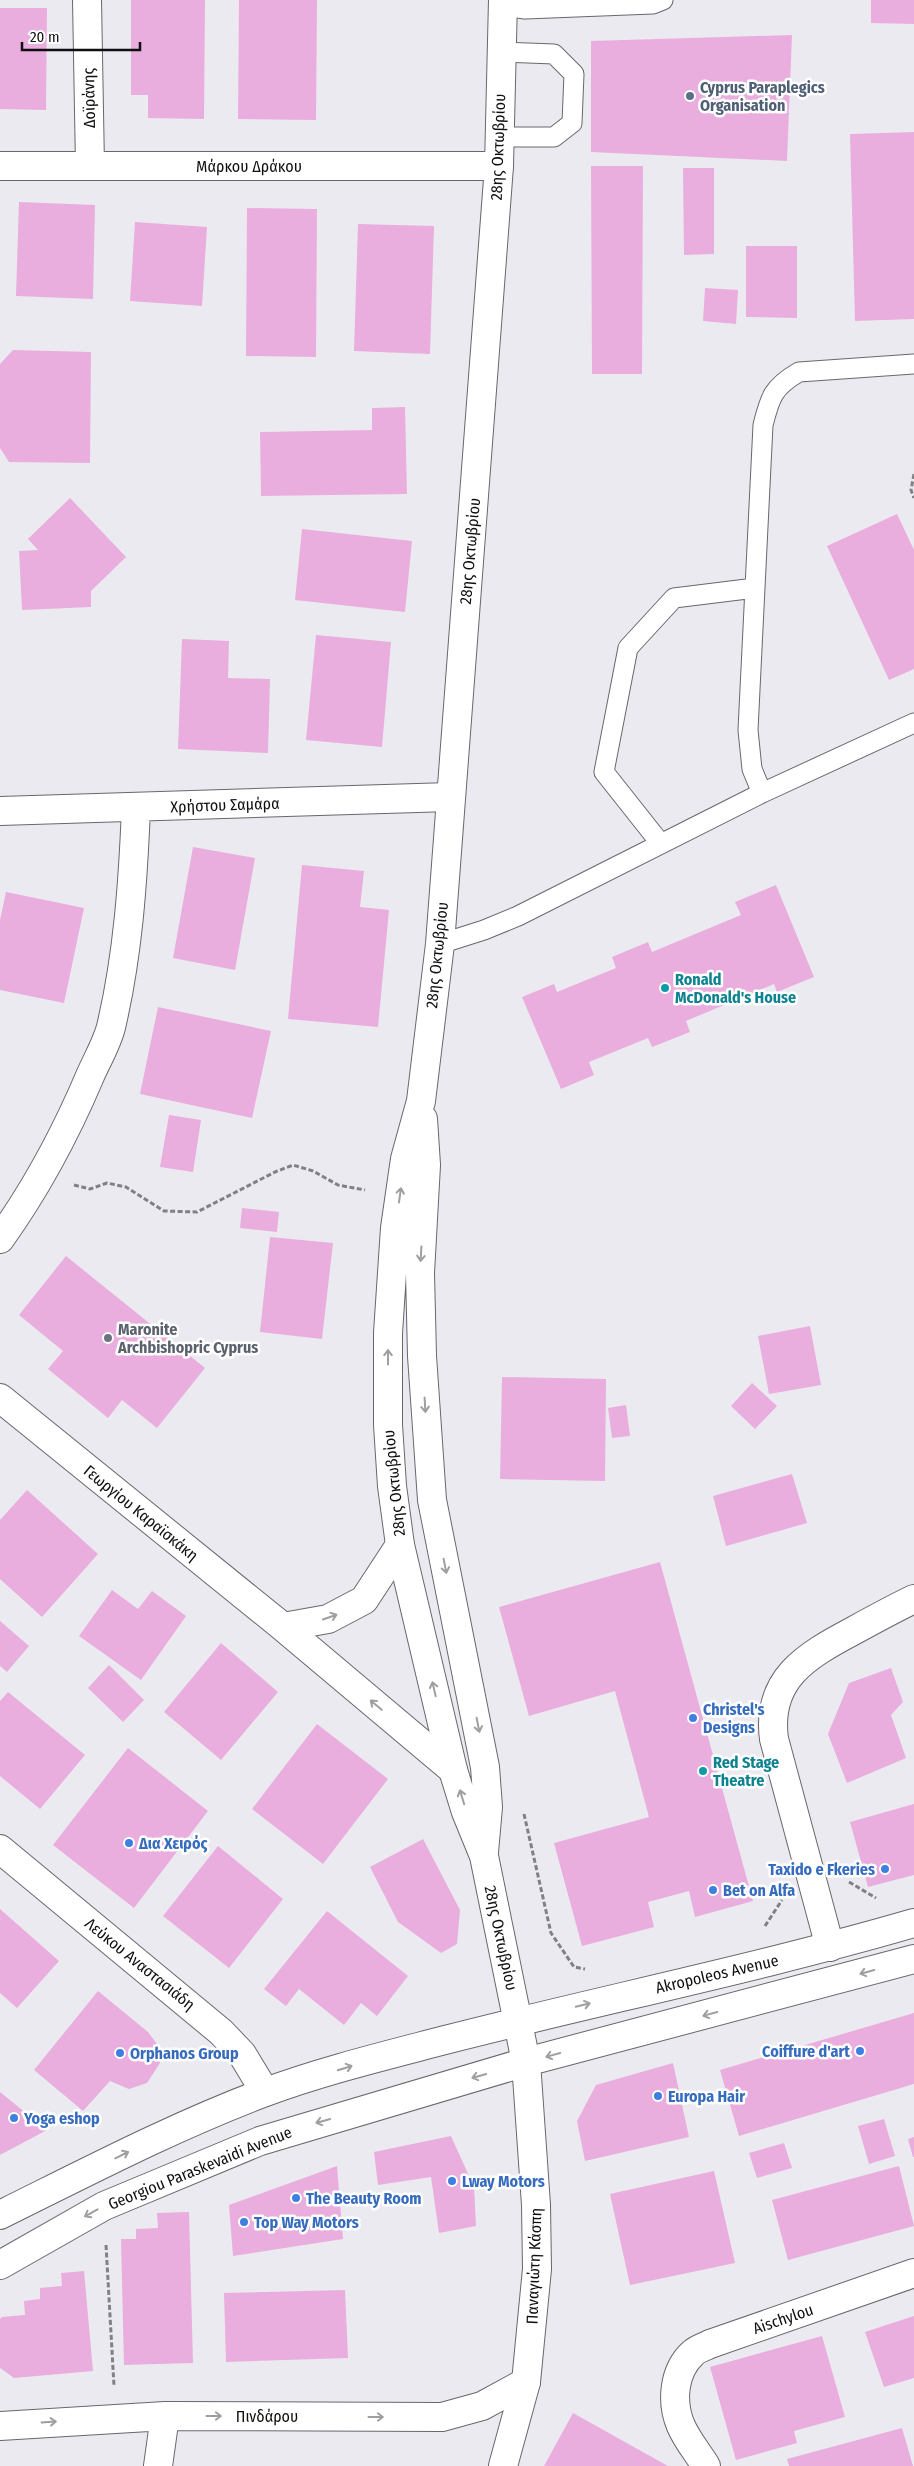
<svg xmlns="http://www.w3.org/2000/svg" width="914" height="2466" viewBox="0 0 914 2466" font-family="'Fira Sans Condensed',sans-serif">
<style>
.building{fill:#e9aede}
.lines{fill:none;stroke-linecap:round;stroke-linejoin:round}
.lane-casing{stroke:#68676d;stroke-width:21}
.street-casing{stroke:#68676d;stroke-width:30}
.secondary-casing{stroke:#68676d;stroke-width:30}
.path{stroke:#818084;stroke-width:3;stroke-dasharray:5 2.5;stroke-linecap:butt}
.lane{stroke:#fff;stroke-width:19}
.street{stroke:#fff;stroke-width:28}
.secondary{stroke:#fff;stroke-width:28}
.oneway{stroke:#9f9fa0}
.service-dot{fill:#5c6f8a;stroke:#fff;stroke-width:2}
.culture-dot{fill:#0f9aa8;stroke:#fff;stroke-width:2}
.worship-dot{fill:#6b7280;stroke:#fff;stroke-width:2}
.shop-dot{fill:#3f7fe0;stroke:#fff;stroke-width:2}
.labels{text-anchor:middle;dominant-baseline:central;stroke-width:5;stroke-linejoin:round;paint-order:stroke}
.service-label{font-size:16px;font-weight:bold;fill:#4e5e75;stroke:#fff;text-anchor:start}
.street-label{font-size:16px;fill:#0f0f11;stroke:#fff}
.culture-label{font-size:16px;font-weight:bold;fill:#0d838f;stroke:#fff;text-anchor:start}
.worship-label{font-size:16px;font-weight:bold;fill:#5b616d;stroke:#fff;text-anchor:start}
.shop-label{font-size:16px;font-weight:bold;fill:#366cbe;stroke:#fff;text-anchor:start}
</style>
<rect width="100%" height="100%" fill="#eceaf1"/>
<path class="building" d="M 131,0 L 205,0 L 204,119 L 148,118 L 148,95 L 131,95 Z
M 239,0 L 317,0 L 316,120 L 238,119 Z
M 871,0 L 914,0 L 914,24 L 871,23 Z
M 0,8 L 47,8 L 46,110 L 0,109 Z
M 792,35 L 787,161 L 591,152 L 591,41 Z
M 914,132 L 914,319 L 855,321 L 850,134 Z
M 591,166 L 643,166 L 642,374 L 592,374 Z
M 683,168 L 714,168 L 714,254 L 684,255 Z
M 19,202 L 95,205 L 93,299 L 16,296 Z
M 247,208 L 317,209 L 316,357 L 246,356 Z
M 135,222 L 207,227 L 202,306 L 130,301 Z
M 358,224 L 434,226 L 430,354 L 354,351 Z
M 746,246 L 797,246 L 797,318 L 746,317 Z
M 705,288 L 738,290 L 736,324 L 703,321 Z
M 13,350 L 91,352 L 90,463 L 9,462 L 0,448 L 0,364 Z
M 405,407 L 407,494 L 261,496 L 260,432 L 372,430 L 372,408 Z
M 70,498 L 126,557 L 91,591 L 91,607 L 22,610 L 19,551 L 38,550 L 28,539 Z
M 897,514 L 914,550 L 914,669 L 889,680 L 827,546 Z
M 302,529 L 412,541 L 405,612 L 295,600 Z
M 316,635 L 391,642 L 382,747 L 306,740 Z
M 182,639 L 229,641 L 228,678 L 270,679 L 268,753 L 178,749 Z
M 193,847 L 255,858 L 235,970 L 173,958 Z
M 302,865 L 364,871 L 360,907 L 389,910 L 378,1027 L 288,1019 Z
M 776,885 L 814,977 L 777,992 L 774,984 L 686,1021 L 690,1032 L 652,1047 L 648,1038 L 589,1062 L 594,1075 L 561,1089 L 522,997 L 554,984 L 557,992 L 616,968 L 612,957 L 648,942 L 652,952 L 741,915 L 735,902 Z
M 6,892 L 84,908 L 64,1003 L 0,990 L 0,920 Z
M 158,1007 L 271,1031 L 252,1118 L 140,1094 Z
M 169,1115 L 201,1120 L 193,1172 L 160,1167 Z
M 242,1208 L 279,1212 L 277,1232 L 240,1228 Z
M 270,1237 L 333,1243 L 322,1339 L 260,1332 Z
M 66,1256 L 205,1368 L 157,1428 L 122,1400 L 108,1418 L 48,1369 L 63,1351 L 19,1315 Z
M 810,1326 L 821,1385 L 769,1394 L 758,1336 Z
M 502,1377 L 606,1379 L 605,1481 L 500,1479 Z
M 752,1383 L 777,1406 L 755,1429 L 731,1406 Z
M 626,1405 L 630,1436 L 612,1438 L 608,1408 Z
M 792,1474 L 807,1523 L 726,1546 L 713,1496 Z
M 27,1490 L 98,1554 L 42,1617 L 0,1579 L 0,1520 Z
M 660,1562 L 753,1901 L 695,1917 L 689,1891 L 648,1902 L 654,1927 L 582,1946 L 554,1843 L 649,1817 L 615,1691 L 529,1716 L 499,1607 Z
M 112,1590 L 138,1609 L 152,1591 L 186,1616 L 141,1680 L 79,1636 Z
M 0,1621 L 29,1646 L 7,1672 L 0,1666 Z
M 221,1643 L 278,1692 L 221,1760 L 164,1712 Z
M 109,1665 L 144,1700 L 123,1722 L 88,1688 Z
M 891,1668 L 903,1702 L 891,1715 L 906,1758 L 847,1783 L 828,1734 L 849,1683 Z
M 8,1692 L 85,1755 L 40,1809 L 0,1776 L 0,1701 Z
M 317,1724 L 388,1779 L 323,1864 L 252,1809 Z
M 128,1748 L 208,1811 L 134,1908 L 53,1845 Z
M 914,1804 L 914,1875 L 868,1887 L 850,1822 Z
M 423,1839 L 460,1910 L 457,1944 L 441,1953 L 398,1922 L 370,1867 Z
M 218,1846 L 283,1899 L 229,1968 L 163,1916 Z
M 0,1909 L 59,1961 L 17,2008 L 0,1993 Z
M 327,1911 L 408,1976 L 377,2016 L 361,2003 L 344,2025 L 299,1989 L 286,2006 L 264,1989 Z
M 98,1991 L 148,2032 L 157,2044 L 160,2063 L 147,2083 L 129,2089 L 110,2081 L 83,2111 L 34,2070 Z
M 914,2013 L 914,2084 L 739,2136 L 720,2070 Z
M 673,2063 L 689,2137 L 585,2161 L 577,2121 L 596,2085 Z
M 0,2092 L 47,2130 L 0,2155 Z
M 884,2119 L 895,2156 L 869,2164 L 858,2126 Z
M 451,2136 L 474,2187 L 476,2226 L 439,2233 L 431,2177 L 378,2185 L 374,2152 Z
M 914,2137 L 914,2157 L 913,2157 L 908,2139 Z
M 784,2143 L 792,2168 L 757,2178 L 749,2153 Z
M 337,2166 L 343,2239 L 233,2256 L 229,2205 Z
M 899,2166 L 914,2226 L 788,2260 L 772,2200 Z
M 714,2171 L 735,2263 L 630,2285 L 610,2194 Z
M 189,2212 L 193,2363 L 124,2365 L 121,2239 L 136,2239 L 136,2229 L 158,2228 L 157,2213 Z
M 84,2271 L 93,2371 L 14,2378 L 0,2368 L 0,2319 L 2,2317 L 25,2315 L 24,2301 L 40,2299 L 40,2288 L 62,2286 L 61,2273 Z
M 345,2290 L 348,2358 L 226,2362 L 224,2293 Z
M 914,2316 L 914,2378 L 884,2387 L 865,2332 Z
M 822,2336 L 845,2417 L 794,2431 L 797,2443 L 736,2460 L 710,2367 Z
M 573,2413 L 668,2466 L 544,2466 Z
M 902,2428 L 913,2466 L 789,2466 L 787,2459 Z"/>
<g class="lines">
<g class="lane-casing">
<path id="lane" d="M 503,6 L 525,9 L 653,4 L 663,0
M 500,137 L 554,137 L 572,123 L 574,74 L 554,54 L 502,52
M 762,793 L 752,769 L 748,730 L 763,425 C 770,397 773,387 799,372 L 914,364
M 661,844 L 604,772 L 628,648 L 674,598 L 755,588
M 440,944 L 484,930 L 518,916 L 762,793 L 914,723"/>
</g>
<g class="street-casing">
<path id="street" d="M 87,0 L 90,166
M 0,166 L 499,166
M 0,811 L 450,797
M 0,1239 C 38,1186 65,1135 90,1076 C 97,1060 107,1043 111,1027 C 128,955 133,882 136,808
M 0,1398 L 283,1627 L 453,1770
M 283,1627 L 328,1619 L 364,1600 L 400,1545
M 0,1849 L 221,2032 L 242,2054 L 265,2092
M 830,1947 L 774,1739 C 766,1679 806,1656 853,1631 C 873,1620 893,1609 914,1599
M 0,2426 L 165,2416 L 442,2417 L 482,2406 L 526,2382
M 158,2466 L 165,2416
M 706,2466 C 698,2453 687,2440 681,2426 C 671,2403 673,2371 693,2353 C 697,2349 704,2347 710,2344 L 914,2273"/>
</g>
<g class="secondary-casing">
<path id="secondary" d="M 503,0 L 499,166 L 440,944 L 421,1101 L 405,1159 L 395,1228 L 388,1333 L 388,1425 L 392,1486 L 400,1545 L 453,1770 L 466,1812 L 484,1856 L 526,2062 L 536,2205 L 537,2269 L 526,2382 L 503,2466
M 423,1119 L 426,1165 L 420,1273 L 422,1356 L 432,1500 L 485,1767 L 488,1807 L 484,1852
M 0,2215 C 87,2172 173,2127 263,2093 C 322,2071 384,2056 445,2040 C 601,2000 759,1968 914,1923
M 0,2265 L 104,2206 L 260,2141 L 526,2062 L 914,1959"/>
</g>
<path class="path" d="M 914,474 L 911,490 L 914,498
M 74,1185 L 90,1189 L 107,1183 L 126,1187 L 164,1211 L 197,1212 L 275,1172 L 293,1165 L 313,1171 L 338,1185 L 365,1190
M 524,1814 L 551,1933 L 574,1967 L 585,1969
M 849,1882 L 876,1898
M 765,1926 L 782,1900
M 106,2245 L 114,2386"/>
<use href="#lane" class="lane"/>
<use href="#street" class="street"/>
<use href="#secondary" class="secondary"/>
</g>
<defs><path id="oneway-shaft" d="M-6 0H5M1.5-3L5.5 0L1.5 3" fill="none" stroke-width="1.6" stroke-linecap="round" stroke-linejoin="round" transform="scale(1.25)"/></defs>
<g class="oneway">
<use href="#oneway-shaft" transform="translate(400 1195) rotate(-82)"/>
<use href="#oneway-shaft" transform="translate(421 1254) rotate(93)"/>
<use href="#oneway-shaft" transform="translate(388 1357) rotate(-90)"/>
<use href="#oneway-shaft" transform="translate(425 1405) rotate(87)"/>
<use href="#oneway-shaft" transform="translate(445 1566) rotate(79)"/>
<use href="#oneway-shaft" transform="translate(330 1617) rotate(-19)"/>
<use href="#oneway-shaft" transform="translate(434 1689) rotate(-103)"/>
<use href="#oneway-shaft" transform="translate(376 1705) rotate(-140)"/>
<use href="#oneway-shaft" transform="translate(478 1725) rotate(79)"/>
<use href="#oneway-shaft" transform="translate(462 1797) rotate(-107)"/>
<use href="#oneway-shaft" transform="translate(867 1972) rotate(164)"/>
<use href="#oneway-shaft" transform="translate(583 2005) rotate(-13)"/>
<use href="#oneway-shaft" transform="translate(710 2014) rotate(165)"/>
<use href="#oneway-shaft" transform="translate(553 2055) rotate(165)"/>
<use href="#oneway-shaft" transform="translate(345 2068) rotate(-17)"/>
<use href="#oneway-shaft" transform="translate(479 2076) rotate(164)"/>
<use href="#oneway-shaft" transform="translate(323 2121) rotate(164)"/>
<use href="#oneway-shaft" transform="translate(122 2155) rotate(-26)"/>
<use href="#oneway-shaft" transform="translate(91 2213) rotate(151)"/>
<use href="#oneway-shaft" transform="translate(214 2416)"/>
<use href="#oneway-shaft" transform="translate(376 2417)"/>
<use href="#oneway-shaft" transform="translate(49 2422) rotate(-4)"/>
</g>
<circle class="service-dot" cx="690" cy="96" r="5"/>
<g class="culture-dot">
<circle cx="665" cy="988" r="5"/>
<circle cx="703" cy="1771" r="5"/>
</g>
<circle class="worship-dot" cx="108" cy="1338" r="5"/>
<g class="shop-dot">
<circle cx="693" cy="1718" r="5"/>
<circle cx="129" cy="1843" r="5"/>
<circle cx="885" cy="1869" r="5"/>
<circle cx="713" cy="1890" r="5"/>
<circle cx="860" cy="2051" r="5"/>
<circle cx="120" cy="2053" r="5"/>
<circle cx="658" cy="2096" r="5"/>
<circle cx="14" cy="2118" r="5"/>
<circle cx="452" cy="2181" r="5"/>
<circle cx="296" cy="2198" r="5"/>
<circle cx="244" cy="2222" r="5"/>
</g>
<g class="labels">
<g class="service-label">
<text x="700" y="87">Cyprus Paraplegics<tspan x="700" dy="18">Organisation</tspan></text>
</g>
<g class="street-label">
<text transform="translate(89 98) rotate(-91)">Δοϊράνης</text>
<text transform="translate(498 147) rotate(-88)">28ης Οκτωβρίου</text>
<text x="249" y="166">Μάρκου Δράκου</text>
<text transform="translate(470 551) rotate(-85)">28ης Οκτωβρίου</text>
<text transform="translate(225 805) rotate(-2)">Χρήστου Σαμάρα</text>
<text transform="translate(437 955) rotate(-84)">28ης Οκτωβρίου</text>
<text transform="translate(394 1483) rotate(-96)">28ης Οκτωβρίου</text>
<text transform="translate(141 1513) rotate(39)">Γεωργίου Καραϊσκάκη</text>
<text transform="translate(501 1938) rotate(78)">28ης Οκτωβρίου</text>
<text transform="translate(140 1964) rotate(39)">Λεύκου Αναστασιάδη</text>
<text transform="translate(717 1974) rotate(-13)">Akropoleos Avenue</text>
<text transform="translate(200 2168) rotate(-22)">Georgiou Paraskevaidi Avenue</text>
<text transform="translate(534 2266) rotate(-88)">Παναγιώτη Κάσπη</text>
<text transform="translate(783 2319) rotate(-19)">Aischylou</text>
<text x="267" y="2416">Πινδάρου</text>
</g>
<g class="culture-label">
<text x="675" y="979">Ronald<tspan x="675" dy="18">McDonald's House</tspan></text>
<text x="713" y="1762">Red Stage<tspan x="713" dy="18">Theatre</tspan></text>
</g>
<g class="worship-label">
<text x="118" y="1329">Maronite<tspan x="118" dy="18">Archbishopric Cyprus</tspan></text>
</g>
<g class="shop-label">
<text x="703" y="1709">Christel's<tspan x="703" dy="18">Designs</tspan></text>
<text x="139" y="1843">Δια Χειρός</text>
<text x="875" y="1869" text-anchor="end">Taxido e Fkeries</text>
<text x="723" y="1890">Bet on Alfa</text>
<text x="850" y="2051" text-anchor="end">Coiffure d'art</text>
<text x="130" y="2053">Orphanos Group</text>
<text x="668" y="2096">Europa Hair</text>
<text x="24" y="2118">Yoga eshop</text>
<text x="462" y="2181">Lway Motors</text>
<text x="306" y="2198">The Beauty Room</text>
<text x="254" y="2222">Top Way Motors</text>
</g>
</g>
<path d="M22 42v8h118v-8" fill="none" stroke="#0f0f11" stroke-width="2.5"/>
<text x="30" y="42" font-size="15" fill="#0f0f11" stroke="#ffffff" stroke-width="4" paint-order="stroke">20 m</text>
</svg>
